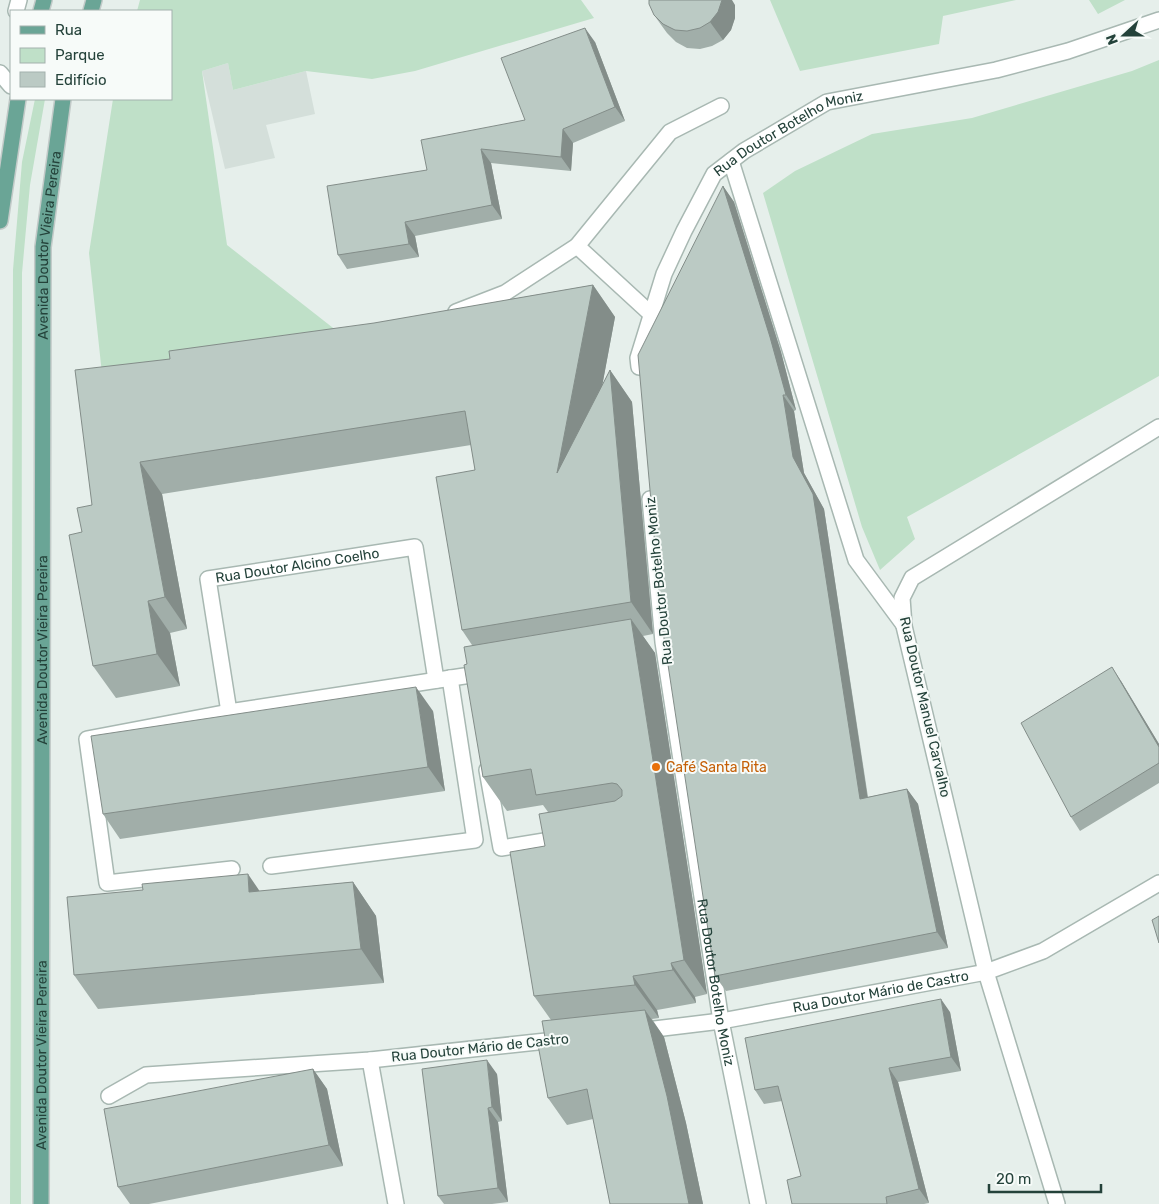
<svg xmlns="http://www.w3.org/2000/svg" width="1159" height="1204" viewBox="0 0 1159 1204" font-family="Rubik,sans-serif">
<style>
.built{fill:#d4dfda}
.green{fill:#bfe0c8}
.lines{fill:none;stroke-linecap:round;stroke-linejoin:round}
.minor-casing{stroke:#a8b8b2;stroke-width:18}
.major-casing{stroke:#c2cac8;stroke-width:18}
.minor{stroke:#fff;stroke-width:15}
.major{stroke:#6aa596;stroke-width:15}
.wall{fill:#a1aea9}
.shaded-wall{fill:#838d89}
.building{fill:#bbcac4;stroke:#838d89}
.food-dot{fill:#e8710a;stroke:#f7fbf9;stroke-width:2}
.labels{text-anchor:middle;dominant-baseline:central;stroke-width:4;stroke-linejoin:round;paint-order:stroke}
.street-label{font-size:14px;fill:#24423a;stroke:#f7fbf9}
.food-label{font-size:14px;fill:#c56008;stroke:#f7fbf9;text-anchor:start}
</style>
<rect width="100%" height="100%" fill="#e6efeb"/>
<path class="built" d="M 228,63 L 233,90 L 306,71 L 315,114 L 266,125 L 275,158 L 225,169 L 202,71 Z"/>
<path class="green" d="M 140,0 L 581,0 L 594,18 L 415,71 L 372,79 L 306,71 L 233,90 L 228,63 L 202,71 L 227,245 L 351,342 L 103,383 L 89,253 L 113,99 L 171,99 L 171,11 L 137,11 Z
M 770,0 L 1016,0 L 943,16 L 939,44 L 800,71 Z
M 1089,0 L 1125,0 L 1098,14 Z
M 1159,60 L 1159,376 L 907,517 L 915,539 L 880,570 L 862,527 L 763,193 L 795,171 L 872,134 L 972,118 L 1132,71 Z
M 35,99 L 45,99 L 30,185 L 22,273 L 21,1204 L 10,1204 L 13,270 L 22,162 Z"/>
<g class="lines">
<g class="minor-casing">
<g id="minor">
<path d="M 16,11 L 19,0"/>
<path d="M 0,73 L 11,86"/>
<path d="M 731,161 L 856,560 L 904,625"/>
<path d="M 577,246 L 652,315"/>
<path d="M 456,312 L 505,293 L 577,246 L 670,132 L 721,106"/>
<path id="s1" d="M 639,367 L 638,358 L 664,274 L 684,231 L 714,174 L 744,151 L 827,102 L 996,70 L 1068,51 L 1159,20"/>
<path id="s2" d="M 650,499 L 663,642 L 721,1021 L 758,1204"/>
<path id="s3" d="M 229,712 L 208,579 L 415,547 L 436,680"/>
<path d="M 487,770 L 501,848 L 563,838"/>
<path d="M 271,866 L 475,840 L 450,678"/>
<path d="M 232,869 L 107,883 L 87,739 L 229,712 L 484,673"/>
<path id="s4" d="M 638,1031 L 721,1021 L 986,972 L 1043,951 L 1159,883"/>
<path d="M 370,1060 L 396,1204"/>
<path d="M 109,1096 L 146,1075 L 370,1060 L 565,1039"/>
<path d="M 1057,1204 L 986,972 L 904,626 L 902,598 L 912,578 L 1159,427"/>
</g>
</g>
<g class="major-casing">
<g id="major">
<path d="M 41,11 L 44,0"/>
<path d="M 91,11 L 94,0"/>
<path d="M 0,221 L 18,99"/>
<path id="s5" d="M 41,1204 L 43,247 L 63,99"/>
</g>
</g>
<use href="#minor" class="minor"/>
<use href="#major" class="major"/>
</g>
<path class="wall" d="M 735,5 L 735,18 L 731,30 L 723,40 L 712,46 L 700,49 L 687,48 L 676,42 L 667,33 L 654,15 Z
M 595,42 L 625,121 L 573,143 L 571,171 L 491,163 L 502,219 L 415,236 L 419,257 L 347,269 L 338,255 L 427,170 L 525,120 Z
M 723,186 L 734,202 L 781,352 L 796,410 L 794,411 L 804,473 L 824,509 L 868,797 L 907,789 L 918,804 L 948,948 L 726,991 L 715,976 Z
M 593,285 L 615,317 L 602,386 L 610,370 L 632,402 L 653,634 L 643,636 L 655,653 L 707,994 L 695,997 L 696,1003 L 657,1010 L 659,1018 L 652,1019 L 664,1037 L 686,1123 L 703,1204 L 610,1204 L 593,1119 L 567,1125 L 548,1098 L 546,1043 L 551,1020 L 534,996 L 548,812 L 543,805 L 507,811 L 483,777 L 467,664 L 472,645 L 462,630 L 475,470 L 471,445 L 162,494 L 187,629 L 170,633 L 180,686 L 116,698 L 93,666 L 82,532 L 92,505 L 170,359 Z
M 1121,681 L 1159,744 L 1159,783 L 1080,831 L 1071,817 Z
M 433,711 L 445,791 L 120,839 L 103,814 Z
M 353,882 L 376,916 L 384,983 L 98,1009 L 74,975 L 260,891 Z
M 950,1012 L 961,1071 L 898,1082 L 929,1203 L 924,1204 L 792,1204 L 801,1176 L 782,1101 L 764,1104 L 755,1090 Z
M 313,1069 L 327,1089 L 343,1166 L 149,1204 L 130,1204 L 118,1187 Z
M 497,1074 L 502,1121 L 498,1122 L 508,1202 L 492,1204 L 444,1204 L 438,1196 Z"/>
<path class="shaded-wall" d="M 722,0 L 732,0 L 735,5 L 735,18 L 731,30 L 723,40 L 710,22 Z
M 585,28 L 595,42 L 625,121 L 615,107 Z
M 563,129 L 573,143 L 571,171 L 561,157 Z
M 481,149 L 491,163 L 502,219 L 492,205 Z
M 723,186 L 734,202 L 781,352 L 796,410 L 786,395 Z
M 405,222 L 415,236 L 419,257 L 409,244 Z
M 593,285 L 615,317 L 580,505 L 557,473 Z
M 610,370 L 632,402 L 653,634 L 631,602 Z
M 783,395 L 794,411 L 804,473 L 824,509 L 870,814 L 860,799 L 793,457 Z
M 140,462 L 162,494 L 187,629 L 165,597 Z
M 148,601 L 170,633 L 180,686 L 157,654 Z
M 631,619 L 655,653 L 707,994 L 684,960 Z
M 1112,667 L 1121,681 L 1159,744 L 1159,747 Z
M 416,687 L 433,711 L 445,791 L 428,767 Z
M 907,789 L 918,804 L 948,948 L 937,932 Z
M 248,874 L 271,908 L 249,892 Z
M 353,882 L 376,916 L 384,983 L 361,949 Z
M 671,963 L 695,997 L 696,1003 L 673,970 Z
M 633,976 L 657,1010 L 659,1018 L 635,985 Z
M 941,999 L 950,1012 L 961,1071 L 951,1057 Z
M 645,1010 L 664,1037 L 686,1123 L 703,1204 L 689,1204 Z
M 487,1060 L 497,1074 L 502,1121 L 492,1107 Z
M 889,1068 L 898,1082 L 929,1203 L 919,1189 Z
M 313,1069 L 327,1089 L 343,1166 L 329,1145 Z
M 488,1108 L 498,1122 L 508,1202 L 498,1188 Z"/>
<path class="building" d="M 649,0 L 722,0 L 718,12 L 710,22 L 700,28 L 687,31 L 675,30 L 663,24 L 654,15 L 649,4 Z
M 585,28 L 615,107 L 563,129 L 561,157 L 481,149 L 492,205 L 405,222 L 409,244 L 338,255 L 327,186 L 427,170 L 421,140 L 525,120 L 501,58 Z
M 723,186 L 770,337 L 786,395 L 783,395 L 793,457 L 813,494 L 860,799 L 907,789 L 937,932 L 715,976 L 662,625 L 638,355 Z
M 593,285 L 557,473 L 610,370 L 631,602 L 462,630 L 436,477 L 475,470 L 465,411 L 140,462 L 165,597 L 148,601 L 157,654 L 93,666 L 69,535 L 82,532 L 77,508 L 92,505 L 75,370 L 170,359 L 169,351 L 374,323 Z
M 631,619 L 684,960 L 671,963 L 673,970 L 633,976 L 635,985 L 534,996 L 510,852 L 545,846 L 539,814 L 615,801 L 622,796 L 622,790 L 617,784 L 612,783 L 536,795 L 531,769 L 483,777 L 464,665 L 467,664 L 464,647 Z
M 1112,667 L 1159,747 L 1159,763 L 1071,817 L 1021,723 Z
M 416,687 L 428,767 L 103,814 L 91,736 Z
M 248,874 L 249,892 L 353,882 L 361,949 L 74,975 L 67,897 L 143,890 L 142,884 Z
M 1159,916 L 1159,943 L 1152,920 Z
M 941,999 L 951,1057 L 889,1068 L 919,1189 L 886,1197 L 887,1204 L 792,1204 L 787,1180 L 801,1176 L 778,1086 L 755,1090 L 745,1038 Z
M 645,1010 L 667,1096 L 689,1204 L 610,1204 L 587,1089 L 548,1098 L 538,1045 L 546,1043 L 542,1021 Z
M 487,1060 L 492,1107 L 488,1108 L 498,1188 L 438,1196 L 422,1069 Z
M 313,1069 L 329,1145 L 118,1187 L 104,1109 Z"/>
<circle class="food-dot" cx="656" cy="767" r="5"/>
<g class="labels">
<g class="street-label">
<text stroke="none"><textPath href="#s1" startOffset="295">Rua Doutor Botelho Moniz</textPath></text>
<text stroke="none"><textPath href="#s5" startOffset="959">Avenida Doutor Vieira Pereira</textPath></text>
<text stroke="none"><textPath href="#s3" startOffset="225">Rua Doutor Alcino Coelho</textPath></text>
<text transform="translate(659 581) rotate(-96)">Rua Doutor Botelho Moniz</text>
<text stroke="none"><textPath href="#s5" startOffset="554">Avenida Doutor Vieira Pereira</textPath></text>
<text transform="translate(925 707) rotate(77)">Rua Doutor Manuel Carvalho</text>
<text stroke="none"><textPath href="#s2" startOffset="488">Rua Doutor Botelho Moniz</textPath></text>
<text stroke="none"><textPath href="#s4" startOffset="246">Rua Doutor Mário de Castro</textPath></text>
<text transform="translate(480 1048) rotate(-6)">Rua Doutor Mário de Castro</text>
<text stroke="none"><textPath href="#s5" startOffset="149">Avenida Doutor Vieira Pereira</textPath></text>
</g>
<g class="food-label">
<text x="666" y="767">Café Santa Rita</text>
</g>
</g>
<rect x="10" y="10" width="162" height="90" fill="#f7fbf9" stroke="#a3b1ad"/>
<rect x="20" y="26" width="25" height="8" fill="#6aa596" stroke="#a3b1ad"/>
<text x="55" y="35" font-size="15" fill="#24423a">Rua</text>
<rect x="20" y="48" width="25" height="15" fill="#bfe0c8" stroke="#a3b1ad"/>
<text x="55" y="60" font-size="15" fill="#24423a">Parque</text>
<rect x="20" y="72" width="25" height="15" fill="#bbcac4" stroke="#a3b1ad"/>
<text x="55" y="85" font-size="15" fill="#24423a">Edifício</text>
<g transform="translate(1124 35) rotate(249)" stroke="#f7fbf9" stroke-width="4" paint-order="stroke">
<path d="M0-4L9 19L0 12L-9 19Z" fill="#24423a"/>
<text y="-8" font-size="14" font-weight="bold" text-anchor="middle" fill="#24423a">N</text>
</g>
<path d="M989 1184v8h112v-8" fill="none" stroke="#24423a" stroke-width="2.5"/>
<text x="996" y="1184" font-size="15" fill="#24423a" stroke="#f7fbf9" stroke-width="4" paint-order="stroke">20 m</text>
</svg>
